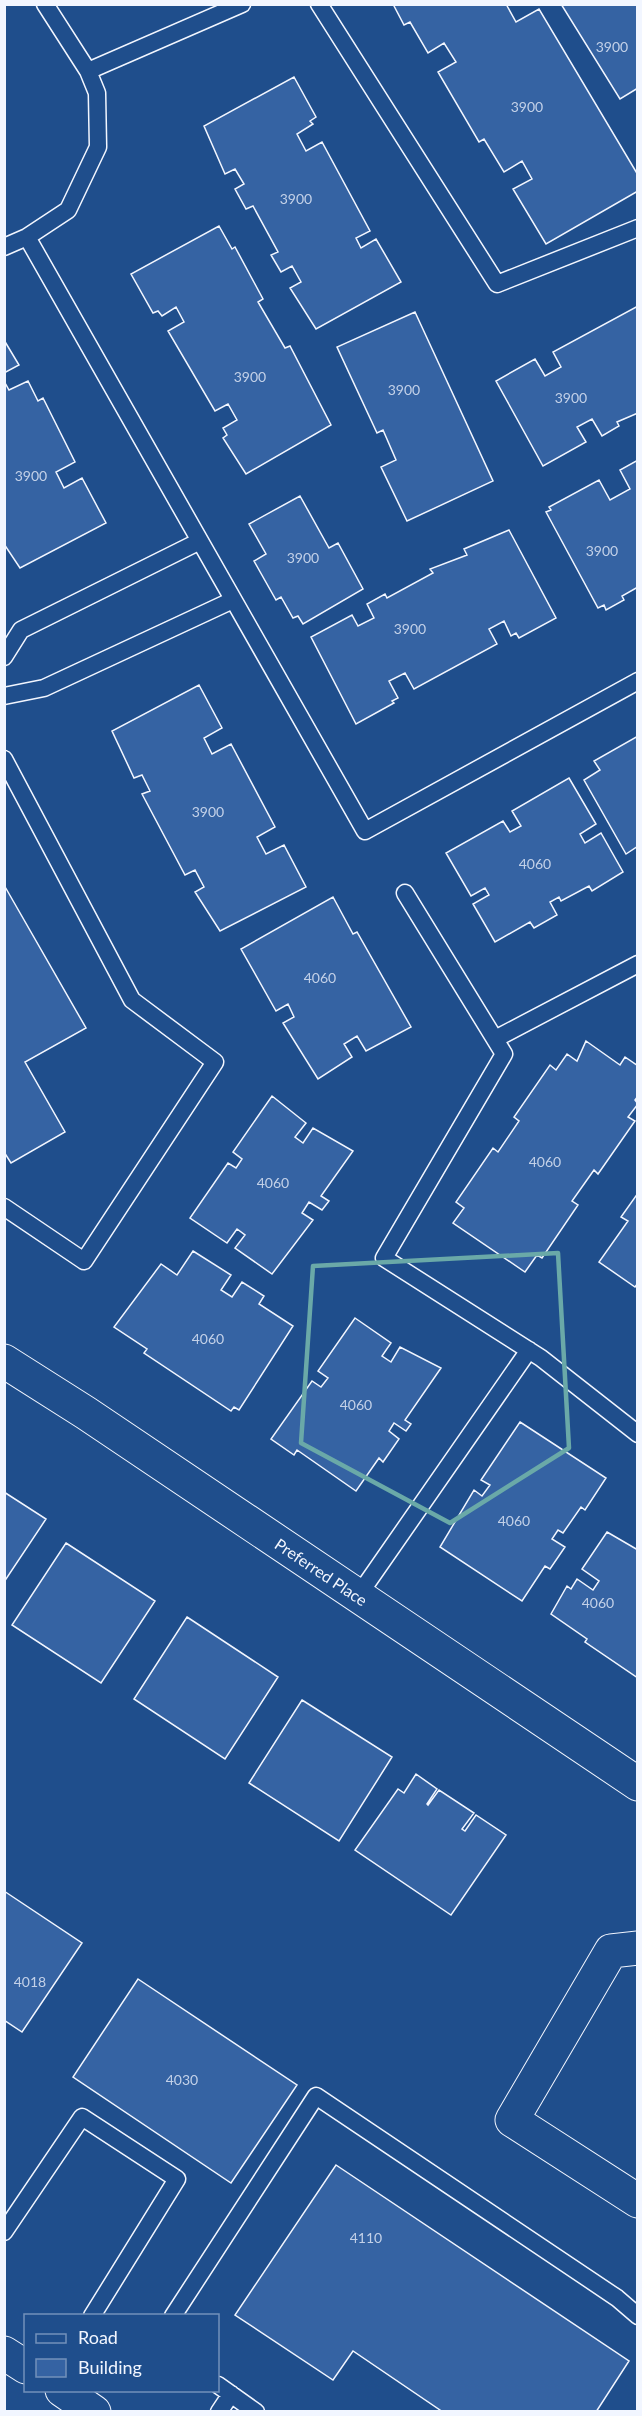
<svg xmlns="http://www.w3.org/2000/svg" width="642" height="2416" viewBox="0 0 642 2416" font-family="Lato,sans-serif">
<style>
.building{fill:#3563a3;stroke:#f2f6ff;stroke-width:1.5}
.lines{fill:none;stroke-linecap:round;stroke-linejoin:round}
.lane-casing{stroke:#f2f6ff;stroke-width:19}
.street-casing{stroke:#f2f6ff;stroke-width:35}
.secondary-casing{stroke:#f2f6ff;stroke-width:35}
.lane{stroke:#1f4e8c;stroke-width:16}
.street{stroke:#1f4e8c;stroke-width:33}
.secondary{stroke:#1f4e8c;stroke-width:33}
.marked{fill:none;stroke:#6aa9a8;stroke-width:4.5;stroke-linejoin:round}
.labels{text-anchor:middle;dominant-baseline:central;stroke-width:4.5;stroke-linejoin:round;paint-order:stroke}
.number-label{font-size:14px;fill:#c3d1e8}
.street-label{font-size:16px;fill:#f2f6ff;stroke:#1f4e8c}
</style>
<rect width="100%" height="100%" fill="#1f4e8c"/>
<path class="building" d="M 393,4 L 506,4 L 516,22 L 539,9 L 638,175 L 638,191 L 546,244 L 513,189 L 532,179 L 522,161 L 504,172 L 484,139 L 479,142 L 438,72 L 456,62 L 444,43 L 428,53 L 410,22 L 404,25 Z
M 561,4 L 638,4 L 638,88 L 620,99 Z
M 294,77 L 316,117 L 310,121 L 313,124 L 297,134 L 306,151 L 322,142 L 370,231 L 356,238 L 361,248 L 376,239 L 401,282 L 316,329 L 290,288 L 301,282 L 292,266 L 281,272 L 271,255 L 278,252 L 253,206 L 246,209 L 235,189 L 244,184 L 235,169 L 225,174 L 204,126 Z
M 219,226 L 232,249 L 235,247 L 263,299 L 258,302 L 285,348 L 290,346 L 331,425 L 246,474 L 223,438 L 227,435 L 223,428 L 237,420 L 228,404 L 215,411 L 168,331 L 184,322 L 176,307 L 162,316 L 158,311 L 153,313 L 131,274 Z
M 638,306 L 638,413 L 617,422 L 619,426 L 602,436 L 592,419 L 577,427 L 586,442 L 543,466 L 496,381 L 535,359 L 545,376 L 561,367 L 553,352 Z
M 415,312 L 493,481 L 407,521 L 381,467 L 396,460 L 383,430 L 377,433 L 337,347 Z
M 4,340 L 19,365 L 4,373 Z
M 4,381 L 9,390 L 28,381 L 38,401 L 43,398 L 75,462 L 56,472 L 64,488 L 82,478 L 106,523 L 20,568 L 4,544 Z
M 638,460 L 638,587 L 622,596 L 624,600 L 606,610 L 604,605 L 598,608 L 546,512 L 551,510 L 549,507 L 599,480 L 610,500 L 630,489 L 620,470 Z
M 300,496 L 329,548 L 338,543 L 363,589 L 303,624 L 298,616 L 293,618 L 281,597 L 276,600 L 254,561 L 266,554 L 249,524 Z
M 509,530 L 556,618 L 519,638 L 516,633 L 511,636 L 504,621 L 489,629 L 497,644 L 414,689 L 405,673 L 389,681 L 398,698 L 392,701 L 394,703 L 356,724 L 311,637 L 352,615 L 358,626 L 374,618 L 367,604 L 385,594 L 387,598 L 433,573 L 430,569 L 467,555 L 464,549 Z
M 199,685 L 222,728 L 204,738 L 212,754 L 231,744 L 275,827 L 257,837 L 266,854 L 284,845 L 306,887 L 220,931 L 195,892 L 204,887 L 195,870 L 185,875 L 142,794 L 150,791 L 142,775 L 134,778 L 112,731 Z
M 638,736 L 638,846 L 626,854 L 584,780 L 600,770 L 594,761 Z
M 569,778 L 596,824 L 580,834 L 585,843 L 601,833 L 623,872 L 592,891 L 589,886 L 561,901 L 559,897 L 550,902 L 557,915 L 534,928 L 530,922 L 495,942 L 473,904 L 489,895 L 485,888 L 471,896 L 446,853 L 503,821 L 510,832 L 521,826 L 512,811 Z
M 4,885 L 86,1028 L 25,1062 L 65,1132 L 11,1163 L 4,1152 Z
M 333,897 L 353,934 L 357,932 L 411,1027 L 366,1051 L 357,1036 L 344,1044 L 352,1057 L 318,1079 L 283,1023 L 294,1017 L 288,1004 L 276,1011 L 241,949 Z
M 586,1041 L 620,1065 L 625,1057 L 638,1066 L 638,1096 L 635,1100 L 638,1104 L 628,1117 L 635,1121 L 598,1174 L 594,1170 L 572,1201 L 578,1205 L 542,1258 L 537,1255 L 525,1272 L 453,1223 L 464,1208 L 456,1202 L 493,1148 L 498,1152 L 519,1121 L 514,1117 L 550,1065 L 556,1070 L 567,1054 L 577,1061 Z
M 272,1096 L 306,1123 L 295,1137 L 303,1143 L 313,1128 L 353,1151 L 321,1196 L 329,1201 L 322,1210 L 309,1202 L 302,1213 L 313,1220 L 272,1274 L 235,1248 L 245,1235 L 237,1229 L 227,1243 L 190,1218 L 228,1163 L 236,1168 L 242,1159 L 233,1152 Z
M 638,1193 L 638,1283 L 635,1287 L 599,1262 L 628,1221 L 621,1217 Z
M 193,1251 L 231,1275 L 221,1290 L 232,1297 L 242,1282 L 264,1296 L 259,1304 L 293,1326 L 239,1410 L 234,1407 L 231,1411 L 144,1353 L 147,1349 L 114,1327 L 161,1264 L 177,1275 Z
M 355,1318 L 391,1343 L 382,1356 L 391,1362 L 400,1347 L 441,1368 L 405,1420 L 411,1424 L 406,1431 L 394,1423 L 389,1431 L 399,1439 L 383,1462 L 379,1458 L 356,1491 L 297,1450 L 294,1455 L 271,1439 L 312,1381 L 321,1387 L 328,1378 L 318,1371 Z
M 520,1422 L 606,1478 L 585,1510 L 581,1507 L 563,1533 L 558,1530 L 552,1539 L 565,1547 L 550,1569 L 545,1566 L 522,1601 L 440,1547 L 474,1490 L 482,1496 L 490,1485 L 481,1480 Z
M 4,1492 L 46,1519 L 4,1582 Z
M 607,1532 L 638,1550 L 638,1678 L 585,1642 L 587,1639 L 551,1614 L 567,1586 L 571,1589 L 577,1579 L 593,1590 L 599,1581 L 582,1569 Z
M 66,1543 L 155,1601 L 101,1683 L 12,1625 Z
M 187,1617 L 278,1677 L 225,1759 L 134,1699 Z
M 302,1700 L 392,1757 L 339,1841 L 249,1783 Z
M 416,1774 L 437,1789 L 427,1804 L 428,1805 L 439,1790 L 474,1813 L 462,1829 L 465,1831 L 476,1815 L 506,1835 L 451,1915 L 355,1850 L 398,1789 L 404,1793 Z
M 4,1891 L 82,1943 L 22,2032 L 4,2020 Z
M 138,1979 L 297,2085 L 231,2183 L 73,2077 Z
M 336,2165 L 629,2361 L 596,2412 L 443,2412 L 353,2351 L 333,2380 L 235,2315 Z"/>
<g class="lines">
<g class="lane-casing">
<path id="lane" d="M 319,4 L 497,284 L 638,228
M 88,71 L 242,4
M 27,237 L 365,831 L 638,681
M 4,247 L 27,237 L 68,210 L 98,147 L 97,93 L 88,71 L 45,4
M 4,657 L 21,630 L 200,541
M 4,696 L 44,688 L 233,600
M 4,759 L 132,1000 L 215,1062 L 84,1261 L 4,1207
M 405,893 L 504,1054 L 384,1258 L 541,1358 L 638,1434
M 495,1039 L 638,964
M 358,1596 L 529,1350
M 4,2232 L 82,2117 L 177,2179 L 92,2316
M 173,2316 L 316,2096 L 617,2298 L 638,2316
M 218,2385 L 256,2412
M 219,2412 L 231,2394"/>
</g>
<g class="street-casing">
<g id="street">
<path id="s1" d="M 4,1361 L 86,1413 L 638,1784"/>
<path d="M 638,1948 L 611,1951 L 512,2120 L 638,2201"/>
</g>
</g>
<g class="secondary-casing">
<path id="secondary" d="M 4,2353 L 26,2367
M 62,2390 L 94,2412"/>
</g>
<use href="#lane" class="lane"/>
<use href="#street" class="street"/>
<use href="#secondary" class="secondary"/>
</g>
<path class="marked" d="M 558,1253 L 569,1448 L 450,1523 L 301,1443 L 313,1266 Z"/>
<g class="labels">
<g class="number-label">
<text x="612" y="46">3900</text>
<text x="527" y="106">3900</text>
<text x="296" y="198">3900</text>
<text x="250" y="376">3900</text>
<text x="404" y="389">3900</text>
<text x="571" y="397">3900</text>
<text x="31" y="475">3900</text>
<text x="602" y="550">3900</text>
<text x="303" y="557">3900</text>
<text x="410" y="628">3900</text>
<text x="208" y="811">3900</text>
<text x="535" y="863">4060</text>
<text x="320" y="977">4060</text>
<text x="545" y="1161">4060</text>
<text x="273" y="1182">4060</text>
<text x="208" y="1338">4060</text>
<text x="356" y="1404">4060</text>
<text x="514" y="1520">4060</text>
<text x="598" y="1602">4060</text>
<text x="30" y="1981">4018</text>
<text x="182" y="2079">4030</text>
<text x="366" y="2237">4110</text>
</g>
<g class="street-label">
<text stroke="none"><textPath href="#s1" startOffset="381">Preferred Place</textPath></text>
</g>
</g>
<rect width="642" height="2416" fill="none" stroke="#f2f6ff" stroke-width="12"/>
<rect x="24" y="2314" width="195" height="78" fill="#1f4e8c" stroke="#7391ba" stroke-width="1.5"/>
<rect x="36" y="2334" width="30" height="9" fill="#1f4e8c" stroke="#7391ba" stroke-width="1.5"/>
<text x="78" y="2344" font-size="18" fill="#f2f6ff">Road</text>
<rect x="36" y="2359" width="30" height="18" fill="#3563a3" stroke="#7391ba" stroke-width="1.5"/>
<text x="78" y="2374" font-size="18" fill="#f2f6ff">Building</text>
</svg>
